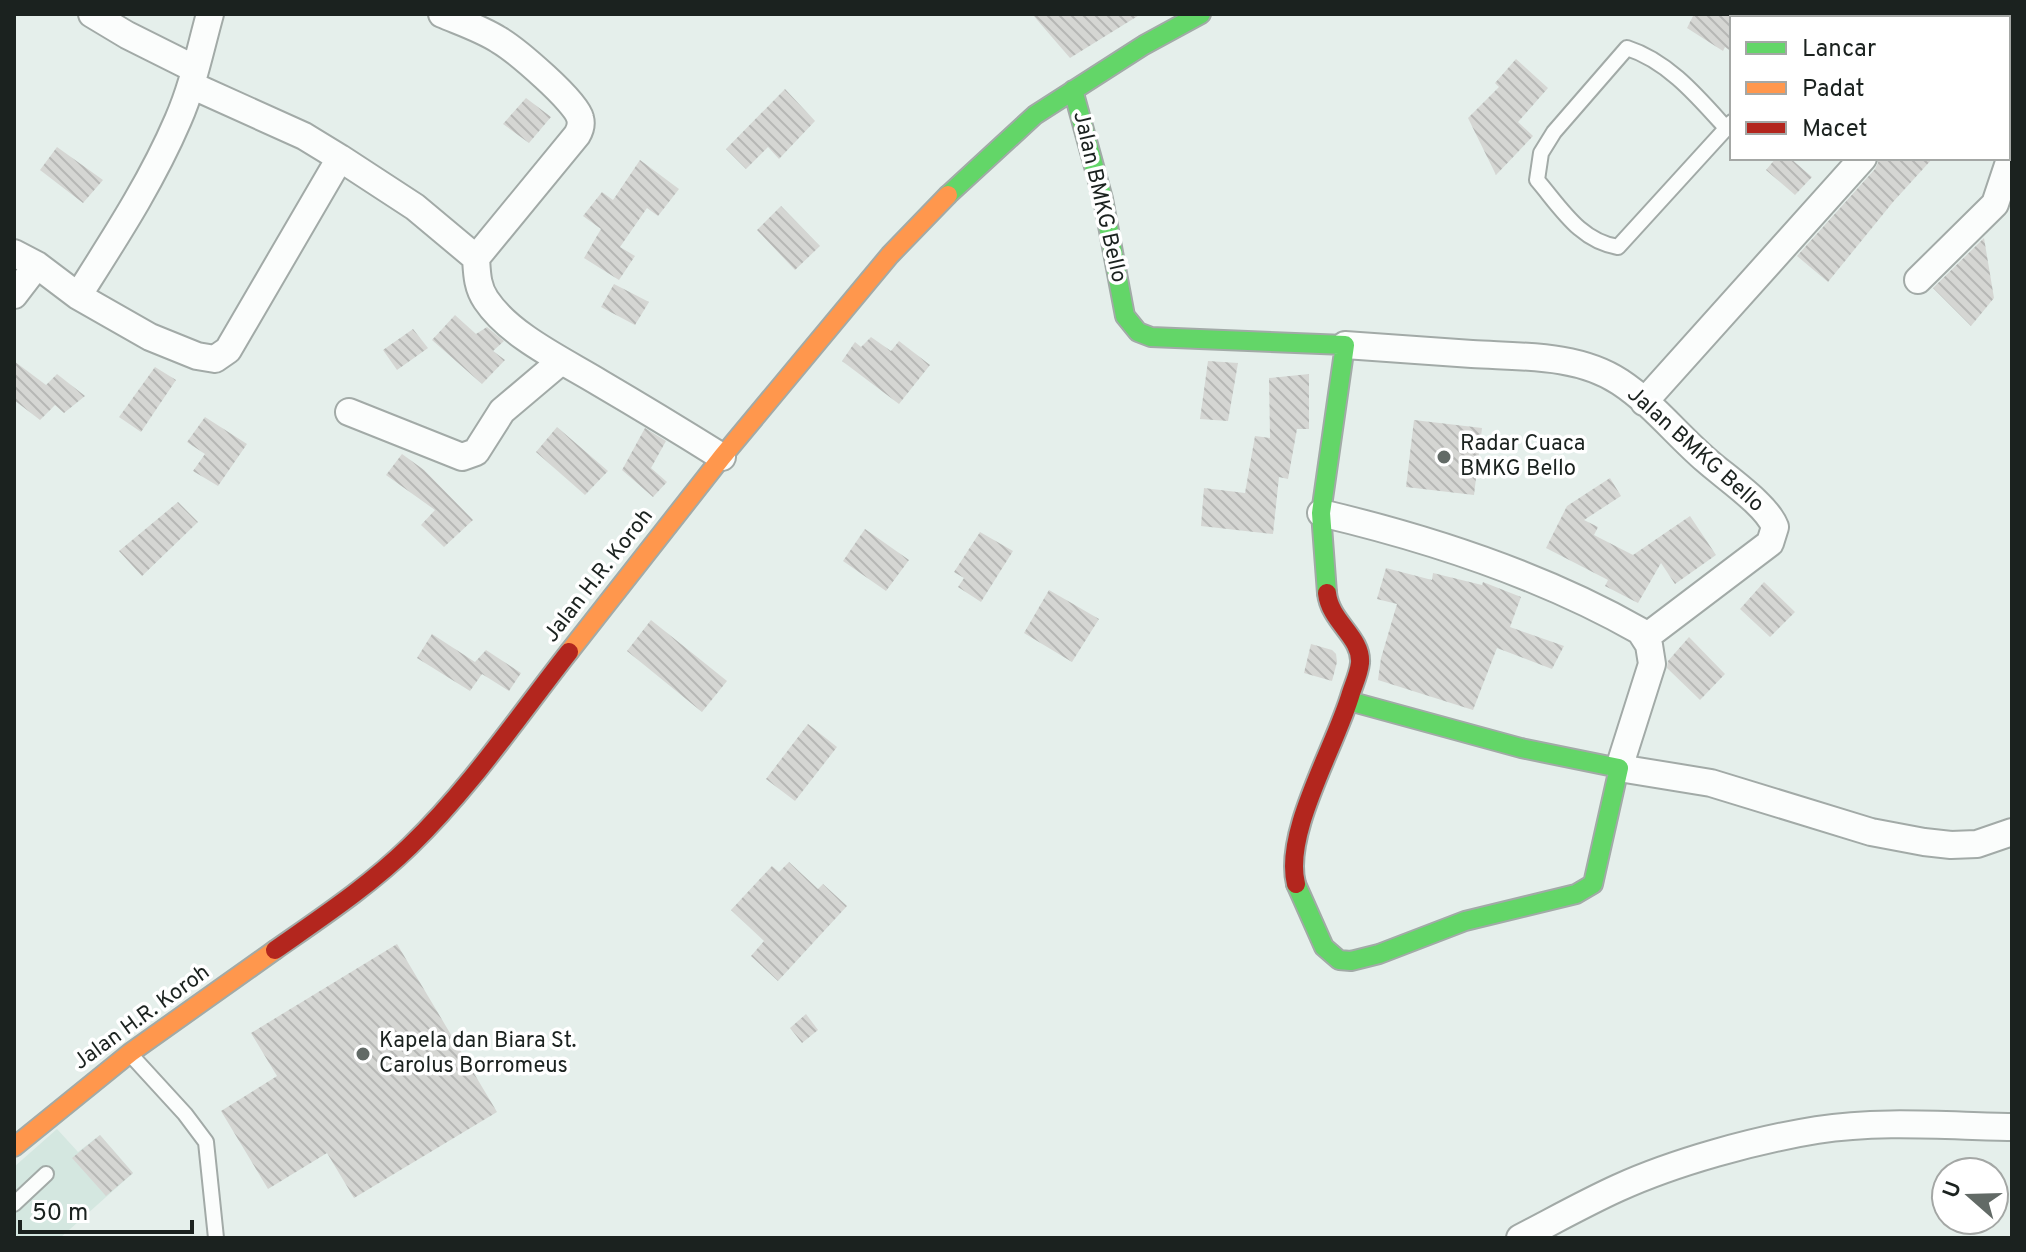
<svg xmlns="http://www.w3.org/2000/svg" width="2026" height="1252" viewBox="0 0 2026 1252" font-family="Overpass,sans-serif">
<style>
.built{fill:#d4e7e0}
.building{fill:url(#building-back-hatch)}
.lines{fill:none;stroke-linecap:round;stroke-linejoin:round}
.lane-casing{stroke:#a2aaa7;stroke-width:18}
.street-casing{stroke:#a2aaa7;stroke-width:30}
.fast-casing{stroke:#a2aaa7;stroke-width:22}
.slow-casing{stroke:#a2aaa7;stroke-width:22}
.jam-casing{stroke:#a2aaa7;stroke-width:22}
.lane{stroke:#fbfdfc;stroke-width:14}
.street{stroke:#fbfdfc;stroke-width:26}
.fast{stroke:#63d668;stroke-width:18}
.slow{stroke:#ff974d;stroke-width:18}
.jam{stroke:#b3261e;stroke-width:18}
.poi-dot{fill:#626a66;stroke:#fff;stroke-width:3}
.labels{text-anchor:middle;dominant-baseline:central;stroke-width:7;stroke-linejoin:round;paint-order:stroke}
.street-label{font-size:22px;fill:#1b221f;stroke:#fff}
.poi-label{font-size:22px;fill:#1b221f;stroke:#fff;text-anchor:start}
</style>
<defs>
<pattern id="building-back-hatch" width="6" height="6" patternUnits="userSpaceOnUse" patternTransform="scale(2)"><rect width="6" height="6" fill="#d5d6d3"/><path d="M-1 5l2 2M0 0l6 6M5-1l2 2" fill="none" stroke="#b6b7b5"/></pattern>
</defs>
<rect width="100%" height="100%" fill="#e5efeb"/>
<path class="built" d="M 57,1129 L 78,1152 L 100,1135 L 133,1173 L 60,1238 L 14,1238 L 14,1167 Z"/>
<path class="building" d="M 1032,14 L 1141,14 L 1070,58 Z
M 1694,14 L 1732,14 L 1732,52 L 1725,47 L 1723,51 L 1687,28 Z
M 1516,59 L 1548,88 L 1518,122 L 1533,136 L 1496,175 L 1468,118 L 1499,87 L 1495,83 Z
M 785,89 L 815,121 L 779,159 L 768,147 L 746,169 L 726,149 Z
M 526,98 L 551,117 L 529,143 L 503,124 Z
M 57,147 L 103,180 L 83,203 L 40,170 Z
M 1776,158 L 1790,158 L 1812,177 L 1795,195 L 1766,170 Z
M 1880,158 L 1933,158 L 1893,202 L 1828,282 L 1797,256 L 1875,169 Z
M 640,160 L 679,189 L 658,216 L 647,208 L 620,247 L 635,256 L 619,280 L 584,258 L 601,229 L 583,216 L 602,192 L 613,200 Z
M 781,206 L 820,246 L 795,270 L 757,230 Z
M 1984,238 L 1994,298 L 1971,326 L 1933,288 Z
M 614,284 L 649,302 L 635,325 L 601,307 Z
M 455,315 L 476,334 L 487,327 L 504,341 L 493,351 L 505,360 L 482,384 L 432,340 Z
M 413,329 L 428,348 L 397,370 L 383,350 Z
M 871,337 L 891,351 L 899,341 L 930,365 L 899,404 L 842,361 L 855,342 L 861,347 Z
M 14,361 L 46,385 L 57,374 L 85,396 L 64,413 L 55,405 L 40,420 L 14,400 Z
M 1208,361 L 1238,363 L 1228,421 L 1200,419 Z
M 155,367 L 176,380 L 141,432 L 119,417 Z
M 1309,374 L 1309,429 L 1297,429 L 1288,479 L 1279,477 L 1273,534 L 1201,526 L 1204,488 L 1245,493 L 1255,436 L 1270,438 L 1269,378 Z
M 205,417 L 247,444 L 218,486 L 193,471 L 205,454 L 187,442 Z
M 1414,420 L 1482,428 L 1474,495 L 1406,487 Z
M 557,427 L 608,471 L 585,495 L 536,452 Z
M 645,428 L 666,441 L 651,468 L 667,482 L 653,497 L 622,470 Z
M 402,454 L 424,470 L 473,520 L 444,547 L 421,525 L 435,510 L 386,475 Z
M 1610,478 L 1621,496 L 1584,520 L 1598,527 L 1594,535 L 1633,555 L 1690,516 L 1716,555 L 1675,584 L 1661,563 L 1638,603 L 1605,586 L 1608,580 L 1546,548 L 1567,506 Z
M 178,502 L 198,522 L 142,576 L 119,551 Z
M 865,529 L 909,560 L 886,591 L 843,561 Z
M 980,532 L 1013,551 L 981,602 L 958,587 L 964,578 L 954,572 Z
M 1386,568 L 1432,580 L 1433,573 L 1482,585 L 1483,582 L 1521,597 L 1510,627 L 1564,646 L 1552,669 L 1497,648 L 1473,710 L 1378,680 L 1381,658 L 1397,604 L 1377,599 Z
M 1764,582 L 1795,612 L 1770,637 L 1740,609 Z
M 1049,590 L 1099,619 L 1072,662 L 1024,633 Z
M 651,620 L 727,681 L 702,712 L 627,651 Z
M 432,634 L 475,662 L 486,650 L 521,673 L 509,691 L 482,674 L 470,691 L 417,658 Z
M 1689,637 L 1725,674 L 1700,700 L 1667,668 L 1668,661 Z
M 1311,644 L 1332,650 L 1336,654 L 1337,662 L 1332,681 L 1304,673 Z
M 808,724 L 837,747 L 795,801 L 766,779 Z
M 789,862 L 818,889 L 823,884 L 847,906 L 778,981 L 751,956 L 764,941 L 731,910 L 772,866 L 779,872 Z
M 397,944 L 497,1112 L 354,1198 L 327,1153 L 268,1189 L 221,1111 L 277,1076 L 251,1033 Z
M 806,1014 L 818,1030 L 802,1043 L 790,1028 Z
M 100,1135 L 133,1173 L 106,1196 L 72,1158 Z"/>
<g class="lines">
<g class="lane-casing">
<path id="lane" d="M 1726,128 C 1698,97 1668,61 1627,48 L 1554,132 L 1541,153 L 1537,180 C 1561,208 1580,241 1618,247 L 1732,122
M 130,1054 L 185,1114 L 206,1142 L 216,1238
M 14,1204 L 46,1174"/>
</g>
<g class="street-casing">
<path id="street" d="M 92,14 L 127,35 L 195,69
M 1988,18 L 1992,14
M 191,85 L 304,136 L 340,158
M 14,253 L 37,265 L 78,296 L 150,337 L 197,356 L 215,359 L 228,350 L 340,158 L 415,207 L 476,258 L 577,135 C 580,130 582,125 580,118 C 576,101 516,50 499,40 C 482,29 461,22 442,14
M 476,258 C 477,273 477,287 486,300 C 510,336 564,361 600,383 C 641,407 682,432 722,457
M 1918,280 L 1995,204 L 2012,153
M 14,295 L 37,265
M 78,296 C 114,239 151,183 178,120 C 193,86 200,50 210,14
M 1345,345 C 1387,348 1430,351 1472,354 C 1521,357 1578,354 1620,382 C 1652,403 1677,435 1706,460 C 1725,477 1767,505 1775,527 L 1770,543 L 1646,637
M 1644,402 L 1863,158
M 349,412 L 462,457 L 476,452 L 502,411 L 560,362
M 1321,513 C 1431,539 1542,575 1640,631 L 1649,645 L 1652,664 L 1619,768 L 1711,783 L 1871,832 L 1924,842 L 1951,845 L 1977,844 L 2012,832
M 1520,1238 C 1553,1221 1585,1203 1618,1188 C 1675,1162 1755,1140 1817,1130 C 1881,1120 1947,1126 2012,1127"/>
</g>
<g class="fast-casing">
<path id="fast" d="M 1073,90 L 1103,199 L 1125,316 L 1138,332 L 1151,337 L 1345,345 L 1321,513 L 1327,593
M 948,195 L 1035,115 L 1144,45 L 1201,14
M 1296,884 L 1324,947 L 1339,960 L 1351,961 L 1379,954 L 1465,921 L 1576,894 L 1593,884 L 1619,768 L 1521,748 L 1349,701"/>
</g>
<g class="slow-casing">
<path id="slow" d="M 569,652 L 722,457 L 890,255 L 948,195
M 14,1147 L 130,1053 L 275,950"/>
</g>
<g class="jam-casing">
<path id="jam" d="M 1296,884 C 1283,832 1336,746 1351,693 C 1354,684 1359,673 1360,663 C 1362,637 1330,622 1327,593
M 275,950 C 322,917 369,886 410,846 C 470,788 518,717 569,652"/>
</g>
<use href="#lane" class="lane"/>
<use href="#street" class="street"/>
<use href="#fast" class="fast"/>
<use href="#slow" class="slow"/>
<use href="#jam" class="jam"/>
</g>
<g class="poi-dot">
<circle cx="1444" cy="457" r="8"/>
<circle cx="363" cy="1054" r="8"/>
</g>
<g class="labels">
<g class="street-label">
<text transform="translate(1099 197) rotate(77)">Jalan BMKG Bello</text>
<text transform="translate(1695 450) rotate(42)">Jalan BMKG Bello</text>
<text transform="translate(599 576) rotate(-52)">Jalan H.R. Koroh</text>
<text transform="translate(142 1018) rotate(-36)">Jalan H.R. Koroh</text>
</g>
<g class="poi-label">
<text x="1460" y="444">Radar Cuaca<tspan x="1460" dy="25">BMKG Bello</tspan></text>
<text x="379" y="1041">Kapela dan Biara St.<tspan x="379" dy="25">Carolus Borromeus</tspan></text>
</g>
</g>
<rect width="2026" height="1252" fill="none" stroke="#1b221f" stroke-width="32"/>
<rect x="1730" y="16" width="280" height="144" fill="#ffffff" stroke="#a4a7a5" stroke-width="2"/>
<rect x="1746" y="42" width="40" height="12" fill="#63d668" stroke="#a4a7a5" stroke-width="2"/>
<text x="1802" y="56" font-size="24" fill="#1b221f">Lancar</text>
<rect x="1746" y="82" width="40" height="12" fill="#ff974d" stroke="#a4a7a5" stroke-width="2"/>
<text x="1802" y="96" font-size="24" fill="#1b221f">Padat</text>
<rect x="1746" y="122" width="40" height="12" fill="#b3261e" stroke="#a4a7a5" stroke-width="2"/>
<text x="1802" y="136" font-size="24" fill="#1b221f">Macet</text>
<g transform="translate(1970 1196) rotate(290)"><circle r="38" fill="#ffffff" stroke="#a4a7a5" stroke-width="2"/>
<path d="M0-6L14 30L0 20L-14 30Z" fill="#626a66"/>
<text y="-12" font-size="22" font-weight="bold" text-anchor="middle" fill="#1b221f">U</text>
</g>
<path d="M20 1220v12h172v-12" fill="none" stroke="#1b221f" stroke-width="4"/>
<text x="32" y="1220" font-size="24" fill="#1b221f" stroke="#ffffff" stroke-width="6" paint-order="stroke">50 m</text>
</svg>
